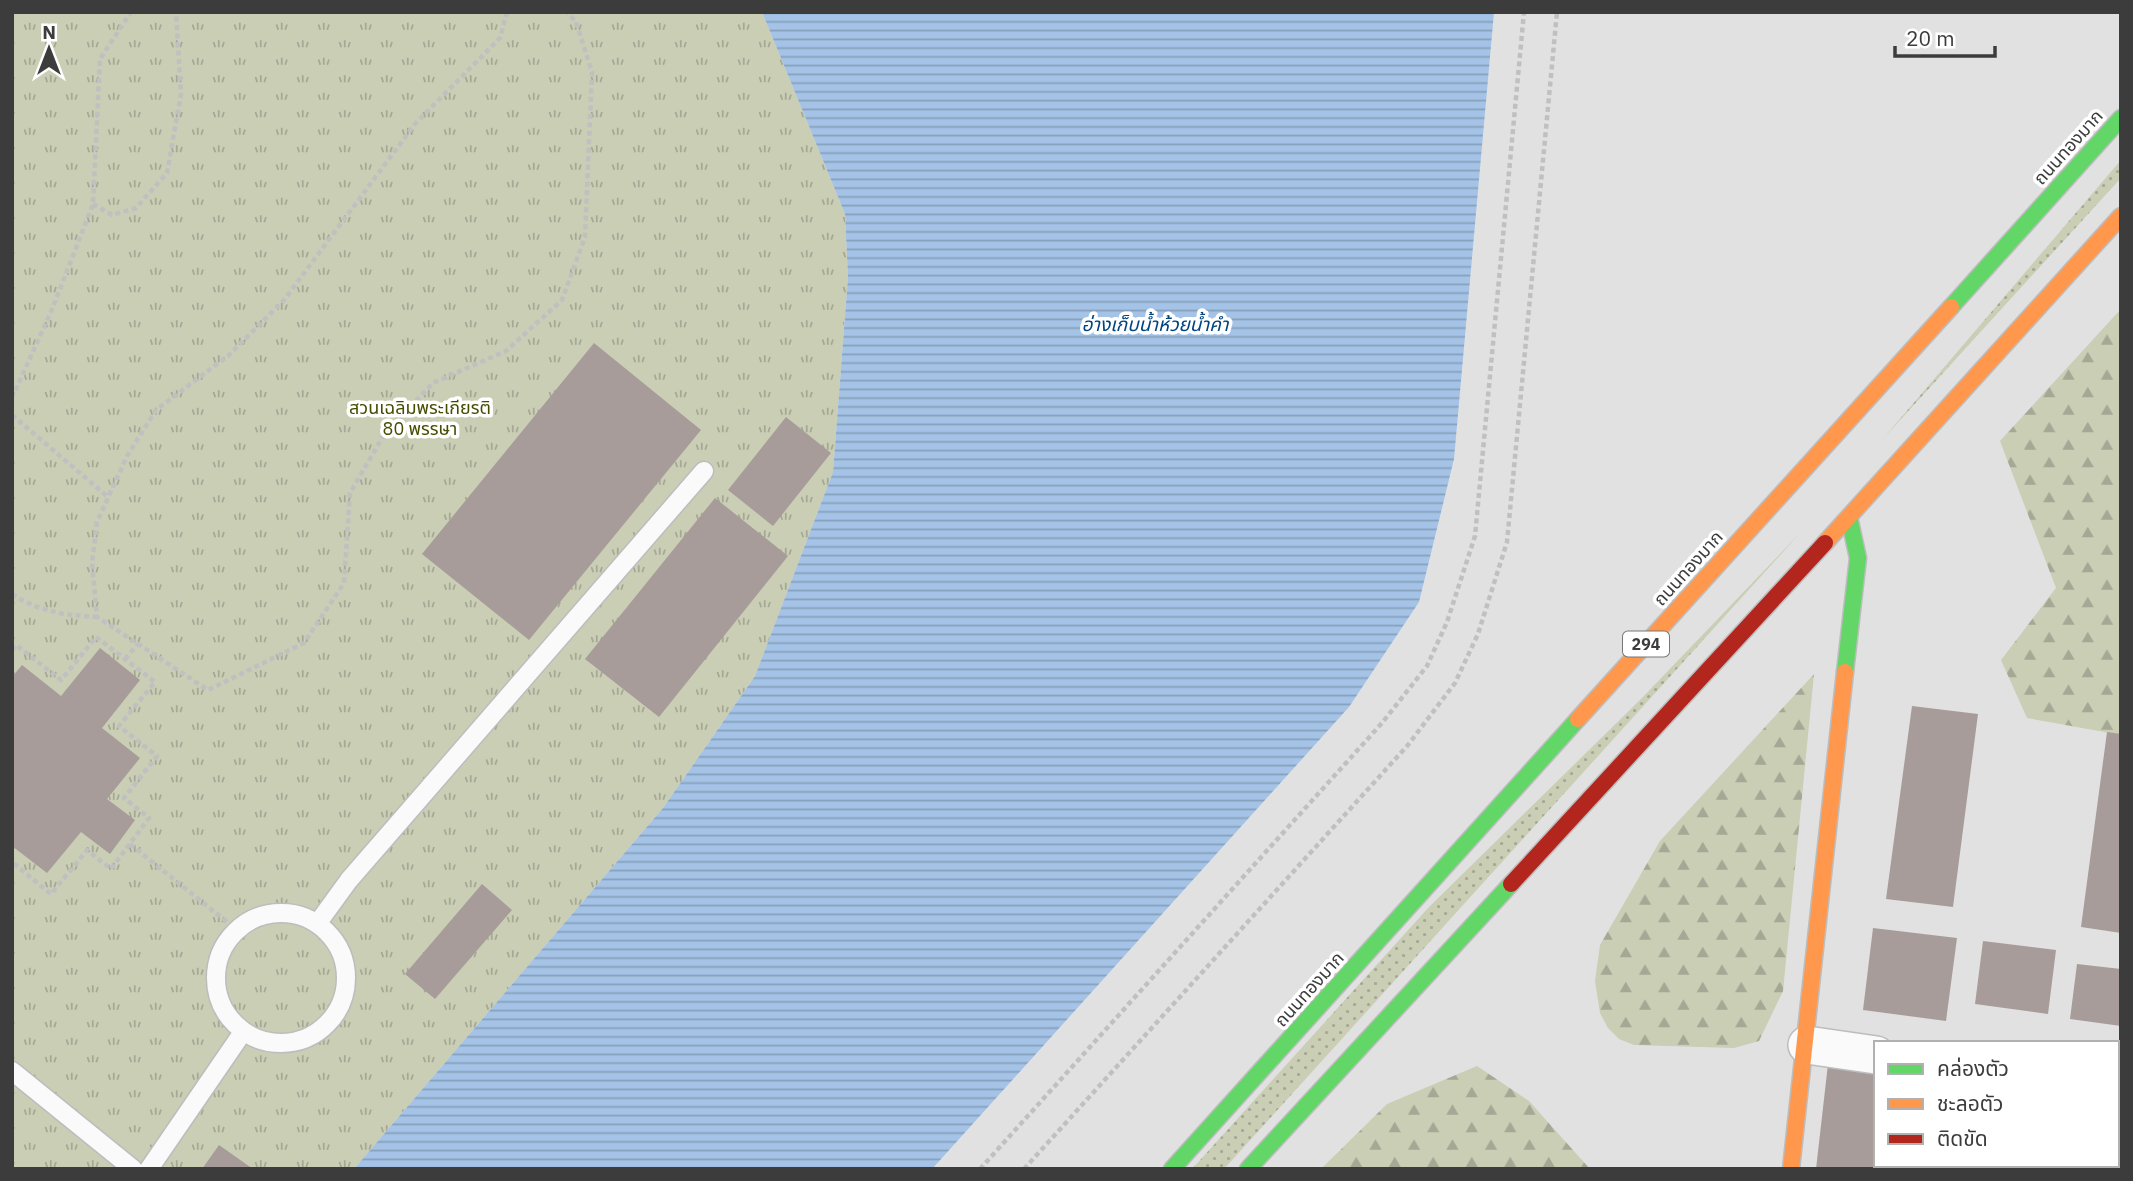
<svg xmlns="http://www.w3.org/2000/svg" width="2133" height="1181" viewBox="0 0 2133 1181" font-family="'IBM Plex Sans','Noto Sans Thai',sans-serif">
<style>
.grass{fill:url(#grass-dots)}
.forest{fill:url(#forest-firs)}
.park{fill:url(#park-tufts)}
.water{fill:url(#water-rules)}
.building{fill:#a79c99}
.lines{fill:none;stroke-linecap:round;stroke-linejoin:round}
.lane-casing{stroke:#bdbdbe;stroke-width:21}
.street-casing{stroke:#bdbdbe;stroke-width:40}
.fast-casing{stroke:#bdbdbe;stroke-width:19}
.slow-casing{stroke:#bdbdbe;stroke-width:19}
.jam-casing{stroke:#bdbdbe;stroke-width:19}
.path{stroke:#c0c0c1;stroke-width:4.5;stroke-dasharray:5 3.5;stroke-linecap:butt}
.lane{stroke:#fafafb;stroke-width:18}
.street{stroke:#fafafb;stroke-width:37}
.fast{stroke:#63d668;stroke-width:16}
.slow{stroke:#ff974d;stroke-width:16}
.jam{stroke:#b3261e;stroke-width:16}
.labels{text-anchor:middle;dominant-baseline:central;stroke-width:7;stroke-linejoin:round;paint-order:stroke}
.shield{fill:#fff;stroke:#767677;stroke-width:2}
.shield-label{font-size:16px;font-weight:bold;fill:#3c3c3d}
.street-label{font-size:18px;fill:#3c3c3d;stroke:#fff}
.park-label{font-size:18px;fill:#464d00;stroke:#fff}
.water-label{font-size:19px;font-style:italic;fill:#014580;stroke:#fff}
</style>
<defs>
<pattern id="grass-dots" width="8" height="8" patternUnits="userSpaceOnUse" patternTransform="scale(1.75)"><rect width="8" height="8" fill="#c9ceb4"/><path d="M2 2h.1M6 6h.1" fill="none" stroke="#a4a894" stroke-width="1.8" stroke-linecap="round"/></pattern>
<pattern id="forest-firs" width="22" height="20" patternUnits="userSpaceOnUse" patternTransform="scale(1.75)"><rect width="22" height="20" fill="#c9ceb4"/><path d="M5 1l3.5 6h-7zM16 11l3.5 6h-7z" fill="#a4a894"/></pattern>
<pattern id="park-tufts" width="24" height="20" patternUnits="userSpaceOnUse" patternTransform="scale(1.75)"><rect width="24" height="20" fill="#c9ceb4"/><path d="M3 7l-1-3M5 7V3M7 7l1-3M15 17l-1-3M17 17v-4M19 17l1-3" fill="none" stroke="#a4a894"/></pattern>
<pattern id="water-rules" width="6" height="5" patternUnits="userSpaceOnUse" patternTransform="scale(1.75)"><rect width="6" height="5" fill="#a4c3e6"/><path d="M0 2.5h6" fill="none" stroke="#87a0bc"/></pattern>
</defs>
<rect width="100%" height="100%" fill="#e1e1e2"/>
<path class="grass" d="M 2121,160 L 2121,178 L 1882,440 Z
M 1801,532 L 1224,1169 L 1192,1169 L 1429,907 L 1643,697 Z"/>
<path class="forest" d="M 2121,309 L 2121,735 L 2027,718 L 2001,660 L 2056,588 L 2000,441 Z
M 1814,674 L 1783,991 L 1759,1041 L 1734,1048 L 1634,1045 L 1619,1039 L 1608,1028 L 1600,1013 L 1595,981 L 1600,945 L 1660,841 Z
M 1477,1066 L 1529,1101 L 1590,1169 L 1321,1169 L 1387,1104 Z"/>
<path class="park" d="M 12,12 L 762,12 L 845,214 L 848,277 L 833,472 L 755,676 L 663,808 L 354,1169 L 12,1169 Z"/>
<path class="water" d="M 762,12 L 1494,12 L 1454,459 L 1419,602 L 1349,707 L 932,1169 L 354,1169 L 663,808 L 755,676 L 833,472 L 848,277 L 845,214 Z"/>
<path class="building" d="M 594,343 L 701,430 L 529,640 L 422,554 Z
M 786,417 L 831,453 L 773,526 L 728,490 Z
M 715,498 L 788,556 L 659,717 L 585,659 Z
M 100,648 L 140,680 L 102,728 L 140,758 L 107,799 L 135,820 L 110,854 L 81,832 L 47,873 L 12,846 L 12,677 L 22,665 L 61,696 Z
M 1912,706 L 1978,714 L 1953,907 L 1886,899 Z
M 2107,732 L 2121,734 L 2121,933 L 2081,927 Z
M 482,884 L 512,910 L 435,999 L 405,974 Z
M 1873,928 L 1957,938 L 1946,1021 L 1863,1010 Z
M 1983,941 L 2056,950 L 2048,1014 L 1975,1004 Z
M 2077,964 L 2121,969 L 2121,1026 L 2070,1019 Z
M 1828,1064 L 1876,1069 L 1876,1165 L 1926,1165 L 1926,1169 L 1816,1169 Z
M 2117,1116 L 2121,1116 L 2121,1169 L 2068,1169 L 2068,1165 L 2117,1165 Z
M 219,1145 L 253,1169 L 202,1169 Z
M 1937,1165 L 2015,1165 L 2014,1169 L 1952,1169 Z"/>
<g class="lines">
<g class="lane-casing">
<path id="lane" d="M216 978a65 65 0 1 1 130 0a65 65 0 1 1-130 0Z
M 317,924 L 349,880 L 704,471
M 12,1071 L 133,1169
M 149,1169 L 243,1032"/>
</g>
<g class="street-casing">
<path id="street" d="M 1807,1045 L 1876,1055
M 2117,1088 L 2121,1088
M 2035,1169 L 2036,1165"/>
</g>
<g class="fast-casing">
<path id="fast" d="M 1951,307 L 2121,118
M 1845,672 L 1858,558 L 1849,517
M 1172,1169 L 1578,719
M 1248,1169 L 1511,884"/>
</g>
<g class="slow-casing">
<path id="slow" d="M 1825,543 L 2121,216
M 1578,719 L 1951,307
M 1791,1169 L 1845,672"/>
</g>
<g class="jam-casing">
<path id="jam" d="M 1511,884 L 1825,543"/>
</g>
<path class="path" d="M 507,12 L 500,38 L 415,124 L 284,300 L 229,355 L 156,410 L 127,456 L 97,522 L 92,563 L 97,617 L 208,690 L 304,643 L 344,583 L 350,493 L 385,433 L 433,383 L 506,351 L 562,300 L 585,237 L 592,72 L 576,22 L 567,12
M 93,204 L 112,215 L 136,208 L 167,173 L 181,94 L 176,12
M 12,398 L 53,307 L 93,204 L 100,59 L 131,12
M 12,415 L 107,496
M 12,594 C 40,612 64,615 97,617
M 12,650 L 16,645 L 61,680 L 96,637 L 155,682 L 119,726 L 157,756 L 124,798 L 149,818 L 111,869 L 87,850 L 51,894 L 12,862
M 125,659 L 138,644
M 130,844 L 237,930
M 980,1169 L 1382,723 L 1427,666 L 1447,622 L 1475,536 L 1524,12
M 1024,1169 L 1408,745 L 1455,683 L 1478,634 L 1507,542 L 1557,12"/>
<use href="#lane" class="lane"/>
<use href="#street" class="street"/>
<use href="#fast" class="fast"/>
<use href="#slow" class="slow"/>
<use href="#jam" class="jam"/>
</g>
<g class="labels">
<rect class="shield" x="1623" y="631.5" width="46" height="25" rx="5"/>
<g class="shield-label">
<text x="1646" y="644">294</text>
</g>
<g class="street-label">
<text transform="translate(2068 147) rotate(-48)">ถนนทองมาก</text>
<text transform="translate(1688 568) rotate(-48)">ถนนทองมาก</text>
<text transform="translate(1309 989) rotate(-48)">ถนนทองมาก</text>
</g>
<g class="park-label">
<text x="420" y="407">สวนเฉลิมพระเกียรติ<tspan x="420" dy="21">80 พรรษา</tspan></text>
</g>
<g class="water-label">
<text x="1155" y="324">อ่างเก็บน้ำห้วยน้ำคำ</text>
</g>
</g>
<rect width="2133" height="1181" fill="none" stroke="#3c3c3d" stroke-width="28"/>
<rect x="1874" y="1041" width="245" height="126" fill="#ffffff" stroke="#b1b1b1" stroke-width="2"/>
<rect x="1888" y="1064" width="35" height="10" fill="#63d668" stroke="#b1b1b1" stroke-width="2"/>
<text x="1937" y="1076" font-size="21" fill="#3c3c3d">คล่องตัว</text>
<rect x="1888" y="1099" width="35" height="10" fill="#ff974d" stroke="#b1b1b1" stroke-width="2"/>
<text x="1937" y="1111" font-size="21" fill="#3c3c3d">ชะลอตัว</text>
<rect x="1888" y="1134" width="35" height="10" fill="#b3261e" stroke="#b1b1b1" stroke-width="2"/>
<text x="1937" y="1146" font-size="21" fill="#3c3c3d">ติดขัด</text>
<g transform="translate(49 49)" stroke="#ffffff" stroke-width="5" paint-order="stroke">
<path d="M0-5L12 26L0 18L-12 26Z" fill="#3c3c3d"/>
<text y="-10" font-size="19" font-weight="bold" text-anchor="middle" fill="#3c3c3d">N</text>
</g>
<path d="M1895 46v10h100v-10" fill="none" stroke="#3c3c3d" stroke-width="3.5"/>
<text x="1906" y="46" font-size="21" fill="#3c3c3d" stroke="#ffffff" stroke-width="5" paint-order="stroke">20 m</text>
</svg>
